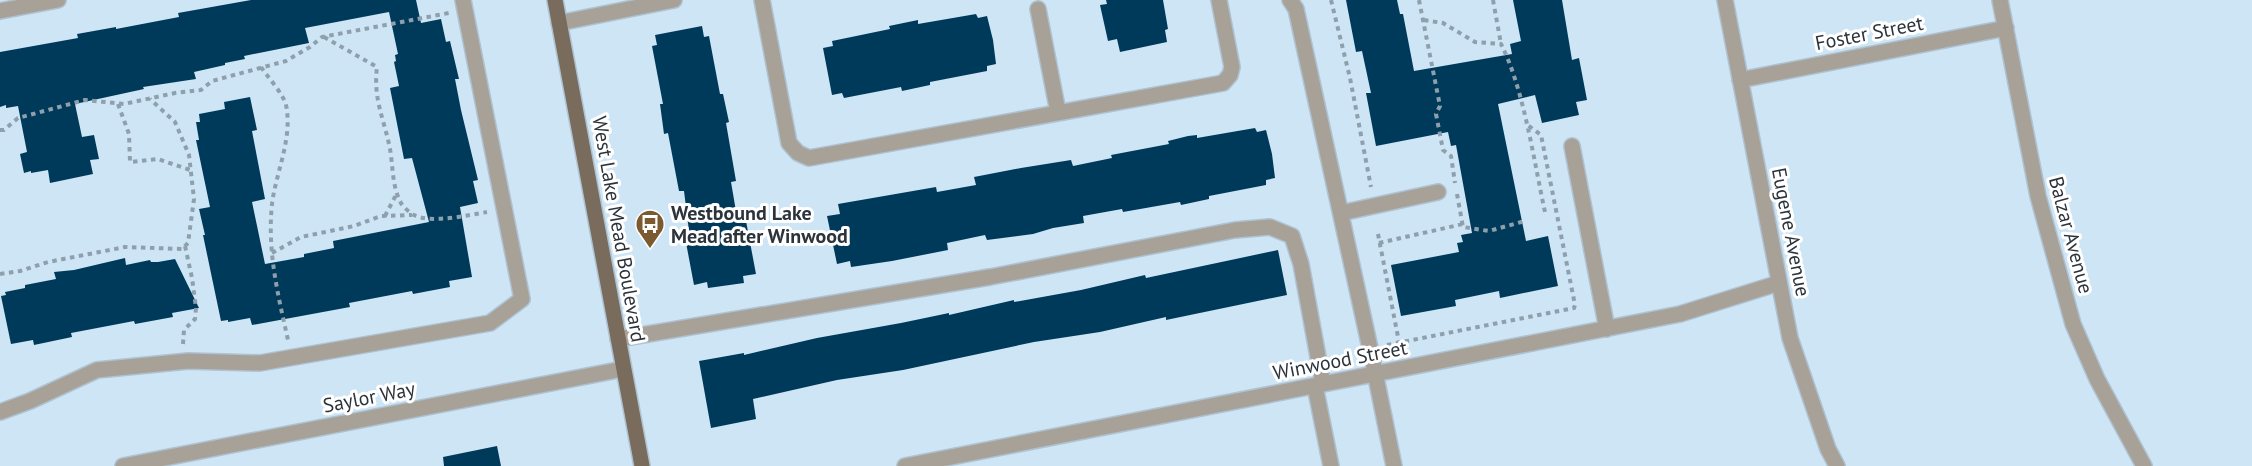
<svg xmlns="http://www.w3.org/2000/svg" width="2252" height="466" viewBox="0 0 2252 466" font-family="'PT Sans',sans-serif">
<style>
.building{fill:#003a5a}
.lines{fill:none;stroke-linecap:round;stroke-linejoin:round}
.minor-casing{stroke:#aec2d1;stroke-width:18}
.major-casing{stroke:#aec2d1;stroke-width:18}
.path{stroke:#8fa0ad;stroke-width:4;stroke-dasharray:4.5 4.5;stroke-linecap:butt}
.minor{stroke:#a8a198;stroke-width:15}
.major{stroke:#796c5c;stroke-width:15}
.labels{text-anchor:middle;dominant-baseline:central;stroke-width:6;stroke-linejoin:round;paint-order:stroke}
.street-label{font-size:20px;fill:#2c343b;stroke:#fff}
.poi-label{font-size:20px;font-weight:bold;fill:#2c343b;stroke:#fff;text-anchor:start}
</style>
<rect width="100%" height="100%" fill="#cee5f6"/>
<path class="building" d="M 251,0 L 416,0 L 421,23 L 441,19 L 446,42 L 450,41 L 459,79 L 455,79 L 461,110 L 478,180 L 473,181 L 478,203 L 460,207 L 472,277 L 449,281 L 450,287 L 413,294 L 412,291 L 349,303 L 350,307 L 252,325 L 250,318 L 228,322 L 228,320 L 221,321 L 203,235 L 205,235 L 199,209 L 210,207 L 196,140 L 199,140 L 196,122 L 200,122 L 199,114 L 225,109 L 224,102 L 250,97 L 257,130 L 252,131 L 265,199 L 252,202 L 265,264 L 304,257 L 304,254 L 334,248 L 333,241 L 429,222 L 412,158 L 404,159 L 390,88 L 399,86 L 394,62 L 396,61 L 395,55 L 398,54 L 389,12 L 305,28 L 309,43 L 244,56 L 245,59 L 225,63 L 225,65 L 194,72 L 196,79 L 143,87 L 144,89 L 75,104 L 82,137 L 94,135 L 99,159 L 90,160 L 93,174 L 50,183 L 48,170 L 31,173 L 31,171 L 24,173 L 20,154 L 27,152 L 18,106 L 6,108 L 6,105 L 0,107 L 0,52 L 78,38 L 77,34 L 116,27 L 116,29 L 179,17 L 178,13 Z
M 1106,0 L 1163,0 L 1168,29 L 1165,30 L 1167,42 L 1120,52 L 1117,39 L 1108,41 L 1100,5 L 1107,4 Z
M 1346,0 L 1397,0 L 1400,14 L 1403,14 L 1414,71 L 1512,54 L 1510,44 L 1521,41 L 1513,0 L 1562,0 L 1572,60 L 1579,58 L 1587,100 L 1576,102 L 1579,115 L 1542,123 L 1535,95 L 1498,104 L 1526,241 L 1548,236 L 1558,286 L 1500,298 L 1499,291 L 1455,300 L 1456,306 L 1401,316 L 1391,265 L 1459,252 L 1457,243 L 1463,242 L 1461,235 L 1472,233 L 1456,145 L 1451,146 L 1448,132 L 1376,146 L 1366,93 L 1371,93 L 1362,51 L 1356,52 Z
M 976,14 L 978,18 L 987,16 L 993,40 L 996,64 L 987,66 L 987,71 L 930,82 L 930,85 L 902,91 L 901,87 L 844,98 L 842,93 L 832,95 L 823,48 L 833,46 L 832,41 L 890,29 L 889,26 L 918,20 L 918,24 Z
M 702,26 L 704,37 L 709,36 L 720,94 L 723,94 L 729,122 L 726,123 L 736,181 L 731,182 L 738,223 L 746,221 L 756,274 L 743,276 L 744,283 L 708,288 L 707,282 L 694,285 L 684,232 L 689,231 L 684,191 L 679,191 L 668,133 L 664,134 L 660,104 L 663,104 L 652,46 L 657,45 L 655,35 Z
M 1255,128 L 1257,132 L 1266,130 L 1272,154 L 1275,178 L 1266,180 L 1266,185 L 1209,196 L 1209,199 L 1181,205 L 1180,202 L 1123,212 L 1122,209 L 1083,216 L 1084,223 L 1053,228 L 1033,234 L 987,240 L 985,235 L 947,243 L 948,250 L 892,261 L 851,267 L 850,261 L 837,264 L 827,216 L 840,214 L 838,204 L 936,187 L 937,192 L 976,185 L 974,177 L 1021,168 L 1071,160 L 1073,166 L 1112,158 L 1111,155 L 1169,144 L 1168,141 L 1188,136 L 1197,135 L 1197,138 Z
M 1278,250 L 1287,295 L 1166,320 L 1166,317 L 1100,332 L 1034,342 L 903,370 L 837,380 L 753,399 L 756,419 L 711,428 L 699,361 L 744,353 L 744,355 L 817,338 L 901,323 L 949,313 L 949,315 L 1014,300 L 1014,302 L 1081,290 L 1145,275 L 1146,278 Z
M 125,258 L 126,265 L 150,260 L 151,262 L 158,262 L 175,259 L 199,308 L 172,313 L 173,317 L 135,324 L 134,321 L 71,333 L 72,337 L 34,345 L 33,340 L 11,344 L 1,296 L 6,295 L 5,292 L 25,288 L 25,285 L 56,279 L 54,272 L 74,270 Z
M 497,446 L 501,466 L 444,466 L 443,457 Z"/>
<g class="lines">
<g class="minor-casing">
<path id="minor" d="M 762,0 L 789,143 L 798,153 L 809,158 L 1223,83 L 1230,75 L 1232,67 L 1219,0
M 1290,0 L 1296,9 L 1370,348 L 1394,466
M 1725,0 L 1790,338 L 1828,449 L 1837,466
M 2000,0 L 2038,196 L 2073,324 L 2097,379 L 2144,466
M 1038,9 L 1058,112
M 0,11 L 58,0
M 559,23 L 674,0
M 1740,80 L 2006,28
M 1572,146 L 1607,329
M 1341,213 L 1438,192
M 618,339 L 990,277 L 1235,230 L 1270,227 L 1292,236 L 1301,264 L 1323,384
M 1315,386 L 1331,466
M 0,412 L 30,401 L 97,370 L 188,361 L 260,363 L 490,323 L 522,299 L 463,0
M 123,466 L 623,369
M 905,466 L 1680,314 L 1779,283"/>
</g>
<g class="major-casing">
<path id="major" d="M 555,0 L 642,466"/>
</g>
<path class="path" d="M 1331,0 L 1350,78 L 1371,187
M 1419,0 L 1440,106 L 1436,114 L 1443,150 L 1451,156 L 1455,183
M 1493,0 L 1501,44
M 1424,20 L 1443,23 L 1475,42 L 1501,44 C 1524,89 1534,162 1545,212
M 324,37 L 377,67 C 373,100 384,118 390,149 C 393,166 392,187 401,203 C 403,207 410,213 414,215 C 431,224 469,215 487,212
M 261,67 C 267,76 284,95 286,105 C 293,138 276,172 272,204 C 267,251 278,295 288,340
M 118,104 L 129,134 L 130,162 L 158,159 L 190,170
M 0,130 L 4,130 L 18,118 L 85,100 L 124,104 L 175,93 L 201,90 L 212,81 L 286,61 L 310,47 L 322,37 L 449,13
M 1457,194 L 1463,227 L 1489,231 L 1525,221
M 385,216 L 397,193
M 1378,234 L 1399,342
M 1379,243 L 1463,224
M 272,253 L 301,237 L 354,226 L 381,216 L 412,215
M 0,274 L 20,271 L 48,262 L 125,247 L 182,249 L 188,243 L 194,199 L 189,155 L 175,122 L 150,99
M 183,344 L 184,330 L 195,319 L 196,308 L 192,278 L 185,246
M 1387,345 L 1574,308 L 1575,305 L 1541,135 L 1525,123"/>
<use href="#minor" class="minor"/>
<use href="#major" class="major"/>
</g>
<defs>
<g id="bus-pin" transform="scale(1.5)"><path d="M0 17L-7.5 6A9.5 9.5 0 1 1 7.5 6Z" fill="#7b5a30" stroke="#fff"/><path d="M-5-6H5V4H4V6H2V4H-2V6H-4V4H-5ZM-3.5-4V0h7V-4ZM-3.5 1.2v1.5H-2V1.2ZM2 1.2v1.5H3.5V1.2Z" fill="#fff"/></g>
</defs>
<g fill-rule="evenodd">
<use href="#bus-pin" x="650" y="224"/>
</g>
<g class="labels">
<g class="street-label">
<text transform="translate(1869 33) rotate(-11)">Foster Street</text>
<text transform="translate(619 229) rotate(80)">West Lake Mead Boulevard</text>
<text transform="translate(1791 232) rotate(79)">Eugene Avenue</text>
<text transform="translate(2071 235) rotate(75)">Balzar Avenue</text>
<text transform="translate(1340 360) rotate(-11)">Winwood Street</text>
<text transform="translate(369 397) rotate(-11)">Saylor Way</text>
</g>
<g class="poi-label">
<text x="671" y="213">Westbound Lake<tspan x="671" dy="23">Mead after Winwood</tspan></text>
</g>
</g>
</svg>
